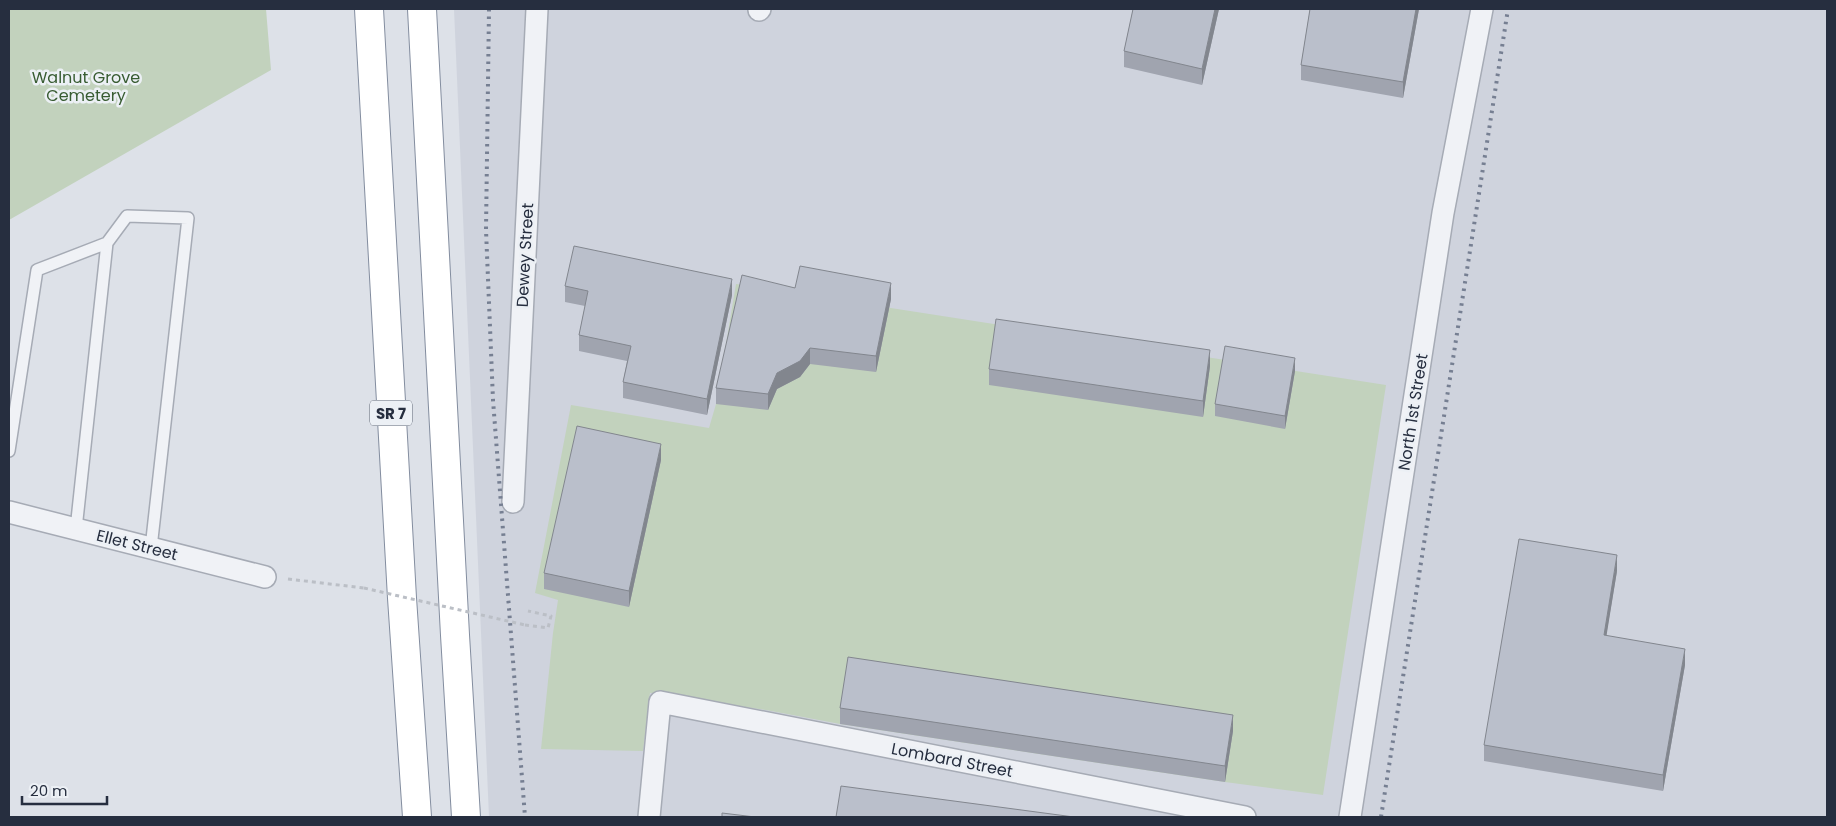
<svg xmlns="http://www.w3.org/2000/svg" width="1836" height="826" viewBox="0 0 1836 826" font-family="Poppins,sans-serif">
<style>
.built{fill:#cfd3dd}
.green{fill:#c2d2bd}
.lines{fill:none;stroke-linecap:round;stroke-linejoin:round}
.lane-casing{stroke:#a6abb5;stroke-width:14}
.street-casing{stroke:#a6abb5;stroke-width:24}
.highway-casing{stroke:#838d9f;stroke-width:30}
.path{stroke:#bbbfc6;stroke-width:3;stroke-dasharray:4 4;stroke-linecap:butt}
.lane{stroke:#f0f2f6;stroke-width:11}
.street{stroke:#f0f2f6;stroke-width:21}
.highway{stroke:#fff;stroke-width:28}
.rail{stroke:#767f92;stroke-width:4;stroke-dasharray:2.5 5;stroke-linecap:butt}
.path-bridge{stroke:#bbbfc6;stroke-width:3;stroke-dasharray:4 4;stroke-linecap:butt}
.wall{fill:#a0a4af}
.shaded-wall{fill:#82868e}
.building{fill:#babfcb;stroke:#82868e}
.labels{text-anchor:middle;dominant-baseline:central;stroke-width:5;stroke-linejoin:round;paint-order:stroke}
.shield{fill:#ecf0f5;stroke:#616876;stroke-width:1}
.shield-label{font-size:15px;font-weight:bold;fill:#262e3f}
.park-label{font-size:16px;fill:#385c32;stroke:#ecf0f5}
.street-label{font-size:16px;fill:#262e3f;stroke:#ecf0f5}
</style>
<rect width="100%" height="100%" fill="#dde1e8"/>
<path class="built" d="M 454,9 L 1827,9 L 1827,817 L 489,817 Z"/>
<path class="green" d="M 9,9 L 266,9 L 271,70 L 9,220 Z
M 736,284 L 1386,385 L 1323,795 L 1225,782 L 840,724 L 766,710 L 650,693 L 643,751 L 541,749 L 553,633 L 558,600 L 535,593 L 571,405 L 709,428 L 716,404 Z"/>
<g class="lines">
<g class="lane-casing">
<path id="lane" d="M 9,451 L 37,270 L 107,243 L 127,216 L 188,218 L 151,548
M 76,529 L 107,243"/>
</g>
<g class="street-casing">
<path id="street" d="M 759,10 L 760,9
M 513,502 L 537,9
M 9,512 L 265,577
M 649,817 L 660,702 L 1245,817
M 1350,817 L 1443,213 L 1482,9"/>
</g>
<g class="highway-casing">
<path id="highway" d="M 369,9 L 402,598 L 417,817
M 422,9 L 455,635 L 466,817"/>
</g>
<path class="path" d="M 288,579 L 364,588
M 525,625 L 548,628 L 551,616 L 528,611"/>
<use href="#lane" class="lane"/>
<use href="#street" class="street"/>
<use href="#highway" class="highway"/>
<path class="rail" d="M 489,9 L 486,230 L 493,400 L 525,817
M 1381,817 L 1508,9"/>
<path class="path-bridge" d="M 364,588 L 525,625"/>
</g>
<path class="wall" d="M 1133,9 L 1219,9 L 1202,85 L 1124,67 L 1124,51 Z
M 1310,9 L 1419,9 L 1403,98 L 1301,80 L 1301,65 Z
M 565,286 L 732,295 L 707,415 L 623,398 L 623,382 L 627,361 L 579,351 L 579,335 L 585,306 L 565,302 Z
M 795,288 L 891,299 L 876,372 L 810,364 L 800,377 L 777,389 L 768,410 L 716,404 L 716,388 Z
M 1210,366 L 1203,417 L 989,385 L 989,369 Z
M 1295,371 L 1285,429 L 1215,416 L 1215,404 Z
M 661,460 L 629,607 L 544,589 L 544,573 Z
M 1617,571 L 1606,636 L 1685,665 L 1663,791 L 1484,761 L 1484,745 Z
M 840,708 L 1233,731 L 1225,782 L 840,724 Z"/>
<path class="shaded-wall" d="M 1215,9 L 1219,9 L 1202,85 L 1202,69 Z
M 1416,9 L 1419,9 L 1403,98 L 1403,82 Z
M 732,279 L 732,295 L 707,415 L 707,399 Z
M 891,283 L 891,299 L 876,372 L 876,356 Z
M 810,348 L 810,364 L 800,377 L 777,389 L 768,410 L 768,394 L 777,373 Z
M 1210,350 L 1210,366 L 1203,417 L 1203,401 Z
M 1295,358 L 1295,371 L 1285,429 L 1285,416 Z
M 661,444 L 661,460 L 629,607 L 629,591 Z
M 1617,555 L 1617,571 L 1604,651 L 1604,635 Z
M 1685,649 L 1685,665 L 1663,791 L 1663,775 Z
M 1233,715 L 1233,731 L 1225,782 L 1225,766 Z"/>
<path class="building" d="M 1133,9 L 1215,9 L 1202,69 L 1124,51 Z
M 1310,9 L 1416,9 L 1403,82 L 1301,65 Z
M 574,246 L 732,279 L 707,399 L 623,382 L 631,346 L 579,335 L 588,291 L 565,286 Z
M 800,266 L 891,283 L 876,356 L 810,348 L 800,361 L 777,373 L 768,394 L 716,388 L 742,275 L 795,288 Z
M 996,319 L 1210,350 L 1203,401 L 989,369 Z
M 1225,346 L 1295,358 L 1285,416 L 1215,404 Z
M 577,426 L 661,444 L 629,591 L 544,573 Z
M 1519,539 L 1617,555 L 1604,635 L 1685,649 L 1663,775 L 1484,745 Z
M 848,657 L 1233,715 L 1225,766 L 840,708 Z
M 841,786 L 1074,817 L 836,817 Z
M 722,813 L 755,817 L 722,817 Z"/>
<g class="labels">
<rect class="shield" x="370" y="400.5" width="42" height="25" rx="4"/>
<g class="shield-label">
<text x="391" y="413">SR 7</text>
</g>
<g class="park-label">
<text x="86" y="77">Walnut Grove<tspan x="86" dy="18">Cemetery</tspan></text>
</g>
<g class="street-label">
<text transform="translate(525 255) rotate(-87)">Dewey Street</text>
<text transform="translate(1413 412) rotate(-81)">North 1st Street</text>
<text transform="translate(137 545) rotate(14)">Ellet Street</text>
<text transform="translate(952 760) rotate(11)">Lombard Street</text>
</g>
</g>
<rect width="1836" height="826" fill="none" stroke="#262e3f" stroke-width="20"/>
<path d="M22 796v8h85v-8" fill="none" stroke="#262e3f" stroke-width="2.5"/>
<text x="30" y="796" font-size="15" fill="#262e3f" stroke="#ecf0f5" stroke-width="4" paint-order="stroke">20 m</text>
</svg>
